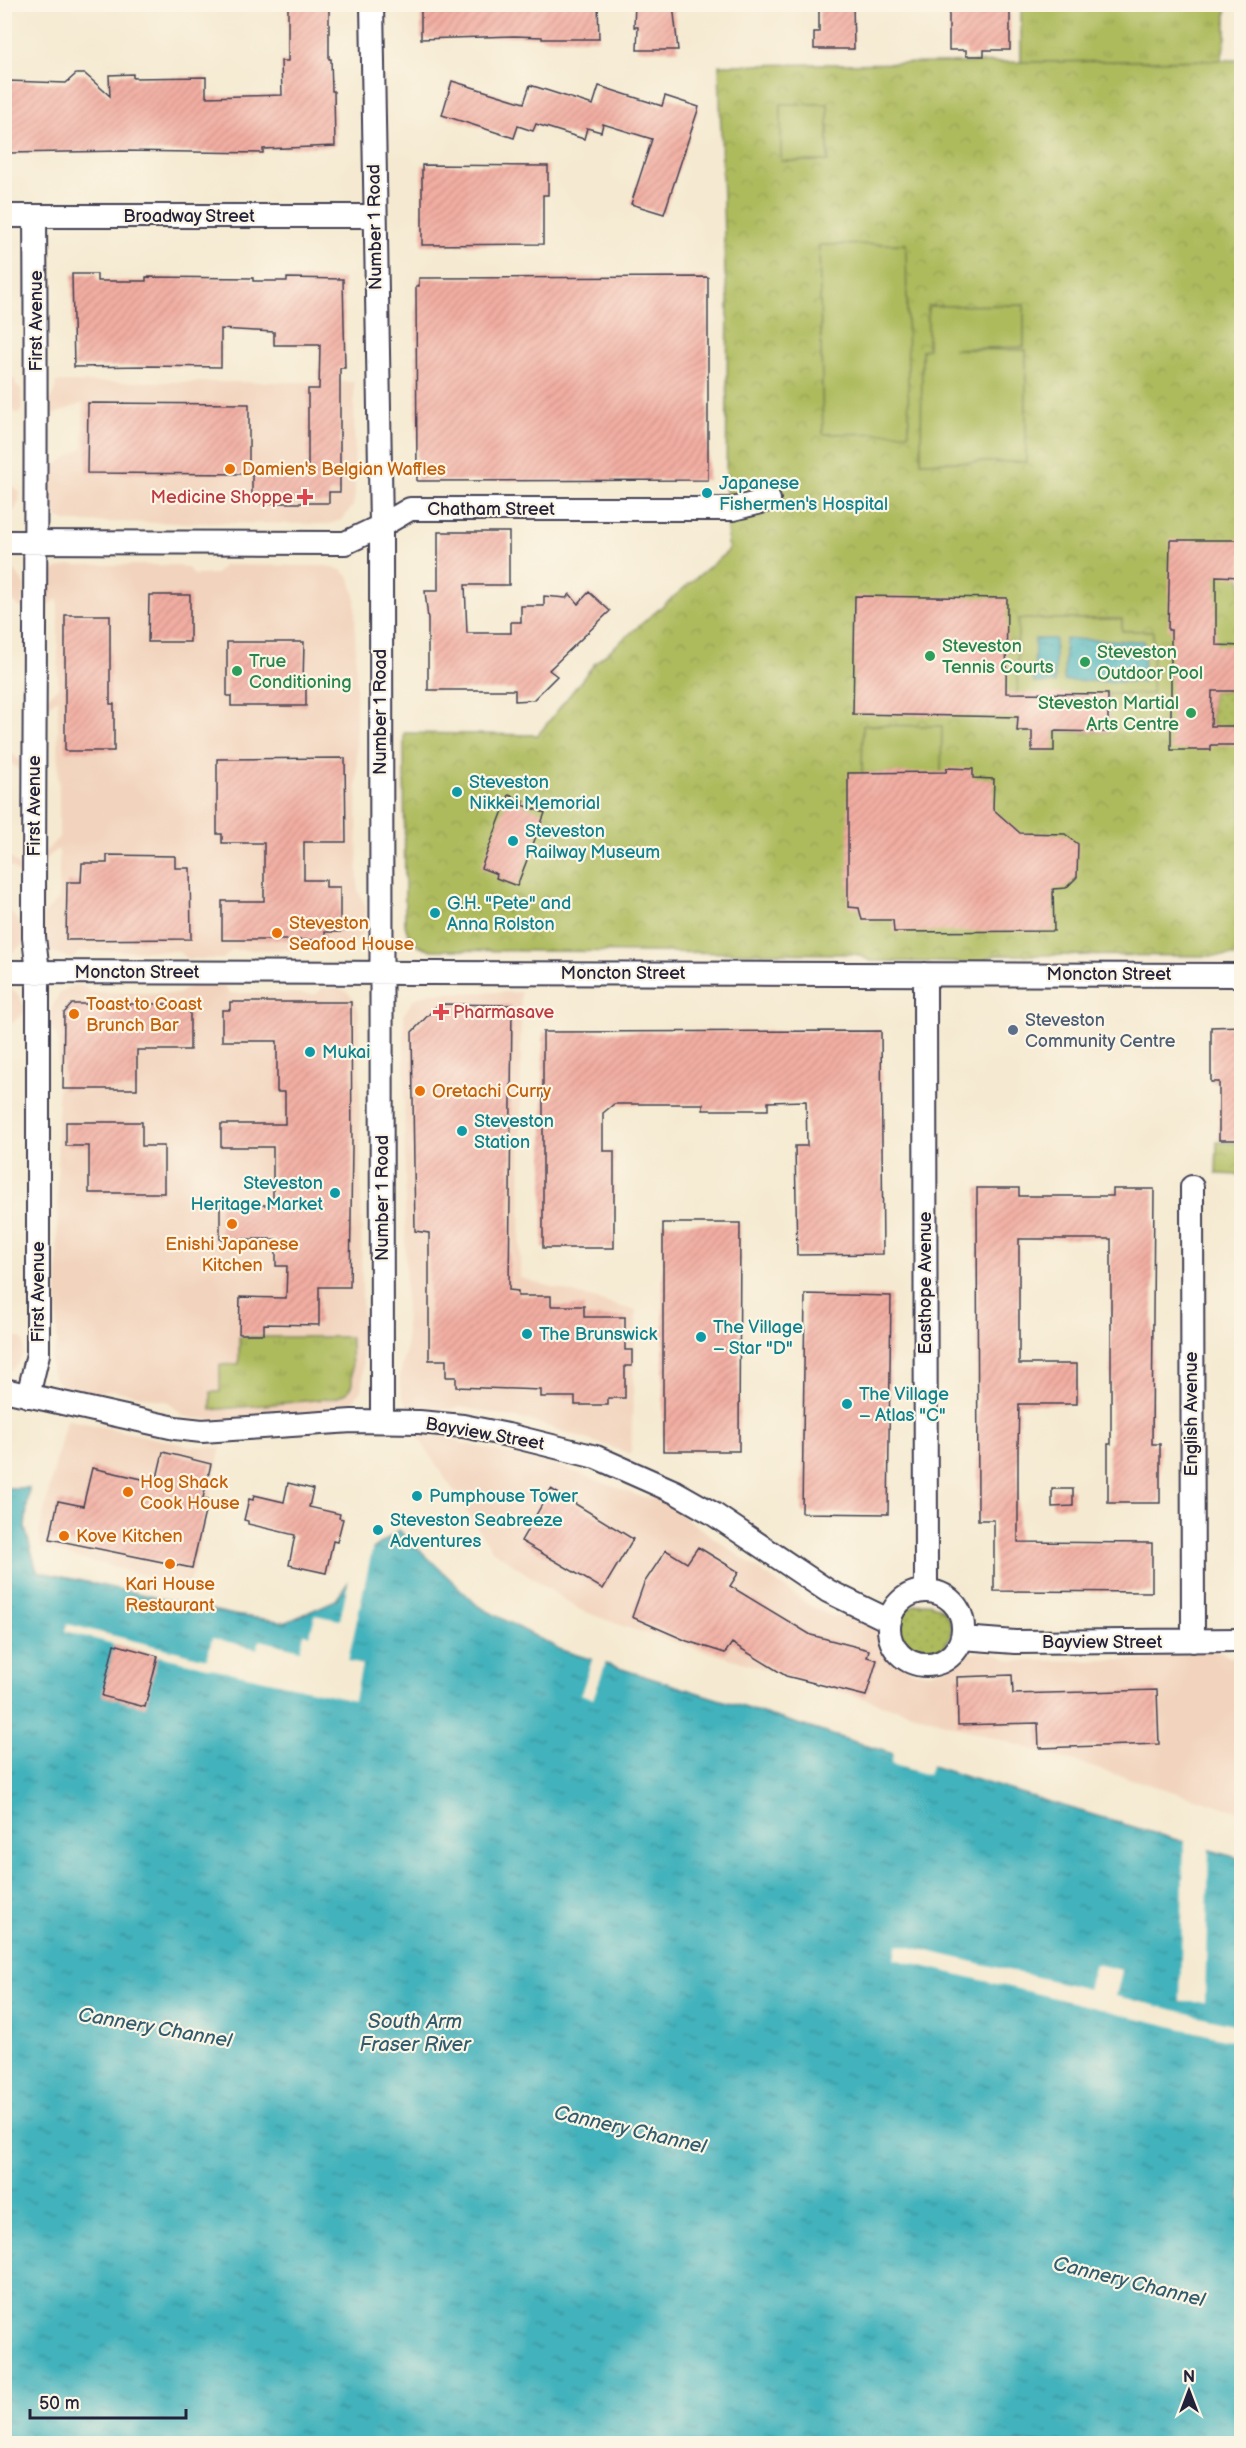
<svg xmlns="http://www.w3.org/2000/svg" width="1246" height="2448" viewBox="0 0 1246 2448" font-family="'Balsamiq Sans',sans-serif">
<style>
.built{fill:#f2d4be}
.grass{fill:url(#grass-tufts);stroke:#686e4c;stroke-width:1.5}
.park{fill:url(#park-crowns);stroke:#686e4c;stroke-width:1.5}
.garden{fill:url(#garden-dots);stroke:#686e4c;stroke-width:1.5}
.pitch{fill:#aebb5d;stroke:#686e4c;stroke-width:1.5}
.water{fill:url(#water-ripples);stroke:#326a7c;stroke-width:1.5}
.pier{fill:#f5ead1}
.building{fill:url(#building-hatch)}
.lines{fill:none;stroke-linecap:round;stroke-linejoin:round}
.minor-casing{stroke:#424052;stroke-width:26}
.minor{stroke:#fff;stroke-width:22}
.food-dot{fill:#e8710a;stroke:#fcf5e5;stroke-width:2}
.culture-dot{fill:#0f9aa8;stroke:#fcf5e5;stroke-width:2}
.health-dot{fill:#e0444e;stroke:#fcf5e5;stroke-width:2}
.leisure-dot{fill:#2e9e5b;stroke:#fcf5e5;stroke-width:2}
.service-dot{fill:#5c6f8a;stroke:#fcf5e5;stroke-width:2}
.labels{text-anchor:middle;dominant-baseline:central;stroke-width:4.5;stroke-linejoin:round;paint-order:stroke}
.street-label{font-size:18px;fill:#22223b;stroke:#fcf5e5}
.food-label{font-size:18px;fill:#c56008;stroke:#fcf5e5;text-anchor:start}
.culture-label{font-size:18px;fill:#0d838f;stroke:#fcf5e5;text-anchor:start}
.health-label{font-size:18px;fill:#be3a42;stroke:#fcf5e5;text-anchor:end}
.leisure-label{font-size:18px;fill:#27864d;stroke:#fcf5e5;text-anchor:start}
.service-label{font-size:18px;fill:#4e5e75;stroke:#fcf5e5;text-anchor:start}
.water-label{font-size:20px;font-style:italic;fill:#2f5c6f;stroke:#fcf5e5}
</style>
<defs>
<pattern id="grass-tufts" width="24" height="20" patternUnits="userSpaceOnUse" patternTransform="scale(1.5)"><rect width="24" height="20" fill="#aebb5d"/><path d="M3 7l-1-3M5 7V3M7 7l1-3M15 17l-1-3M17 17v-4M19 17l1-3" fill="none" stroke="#95a052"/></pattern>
<pattern id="park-crowns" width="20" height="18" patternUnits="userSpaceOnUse" patternTransform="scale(1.5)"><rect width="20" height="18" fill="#aebb5d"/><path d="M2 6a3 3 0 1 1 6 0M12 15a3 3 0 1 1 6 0" fill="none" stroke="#95a052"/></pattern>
<pattern id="garden-dots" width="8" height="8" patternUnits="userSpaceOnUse" patternTransform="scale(1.5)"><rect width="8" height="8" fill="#aebb5d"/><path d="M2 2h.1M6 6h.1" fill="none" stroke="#95a052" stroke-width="1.8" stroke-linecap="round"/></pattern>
<pattern id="water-ripples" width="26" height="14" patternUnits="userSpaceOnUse" patternTransform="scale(1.5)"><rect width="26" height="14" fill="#43b2bc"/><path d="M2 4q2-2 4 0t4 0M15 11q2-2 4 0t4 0" fill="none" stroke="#38909a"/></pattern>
<pattern id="building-hatch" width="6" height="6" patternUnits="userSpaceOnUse" patternTransform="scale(1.5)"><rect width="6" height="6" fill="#f2ada1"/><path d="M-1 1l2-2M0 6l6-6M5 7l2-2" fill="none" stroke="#cf958c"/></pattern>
</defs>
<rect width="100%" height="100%" fill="#fcf5e5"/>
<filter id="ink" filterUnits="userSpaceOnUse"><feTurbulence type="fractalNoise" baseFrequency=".0167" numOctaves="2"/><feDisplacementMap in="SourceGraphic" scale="12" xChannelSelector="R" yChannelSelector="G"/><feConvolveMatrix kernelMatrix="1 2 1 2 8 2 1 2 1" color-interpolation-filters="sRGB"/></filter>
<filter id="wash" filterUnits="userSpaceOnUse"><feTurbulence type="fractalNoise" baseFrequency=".008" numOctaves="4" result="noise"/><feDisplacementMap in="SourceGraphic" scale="24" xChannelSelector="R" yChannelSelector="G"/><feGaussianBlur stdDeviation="1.35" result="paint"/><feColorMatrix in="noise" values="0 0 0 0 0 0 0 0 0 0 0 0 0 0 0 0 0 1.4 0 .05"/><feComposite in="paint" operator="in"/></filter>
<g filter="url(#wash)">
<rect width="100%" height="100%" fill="#f5ead1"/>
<path class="built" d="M 5,379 L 15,379 L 16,386 L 21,389 L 22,410 L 18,414 L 5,406 Z
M 56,382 L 354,382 L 355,495 L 353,506 L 341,520 L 329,524 L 68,522 L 55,517 L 47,505 L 47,470 L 83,448 L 83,403 L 55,414 L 48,413 L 48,402 L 55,392 Z
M 5,480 L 20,492 L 19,502 L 15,510 L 5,519 Z
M 70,565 L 178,565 L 188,568 L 194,575 L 216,574 L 224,565 L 326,566 L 341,570 L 350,578 L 355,596 L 358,890 L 365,906 L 363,932 L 353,944 L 336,950 L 232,950 L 223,959 L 188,959 L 178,951 L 80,951 L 72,959 L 52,952 L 45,942 L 43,915 L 59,899 L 59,851 L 57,849 L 45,860 L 43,854 L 59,837 L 58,699 L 46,707 L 44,707 L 43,701 L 58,687 L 58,599 L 43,607 L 46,579 L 56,569 Z
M 4,566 L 13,569 L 21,579 L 25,588 L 23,608 L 20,608 L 10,599 L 8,601 L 8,750 L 25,765 L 25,770 L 22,771 L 8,762 L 9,856 L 23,870 L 23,875 L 19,875 L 12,867 L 9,867 L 9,910 L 24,928 L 25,934 L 23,944 L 5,958 Z
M 73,985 L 84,986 L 90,992 L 179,994 L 190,985 L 224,985 L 230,993 L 316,994 L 323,988 L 337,988 L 346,991 L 354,999 L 359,1012 L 363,1382 L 361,1390 L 352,1403 L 337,1409 L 224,1420 L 197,1419 L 183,1416 L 168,1402 L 112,1390 L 91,1394 L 83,1393 L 66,1389 L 57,1382 L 52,1373 L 50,1359 L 57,1346 L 58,1043 L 57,1036 L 51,1026 L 51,1010 L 60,993 Z
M 5,986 L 17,993 L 24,1005 L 25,1012 L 8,1027 L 8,1334 L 23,1339 L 24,1347 L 23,1355 L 17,1365 L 10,1371 L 5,1372 Z
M 521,992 L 520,1278 L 636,1311 L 631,1454 L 531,1421 L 462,1407 L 438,1411 L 416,1410 L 409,1407 L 404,1401 L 400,1387 L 400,1374 L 406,1349 L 404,1014 L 414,999 L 430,993 Z
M 66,1419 L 190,1446 L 221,1447 L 189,1587 L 40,1548 L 39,1533 Z
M 415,1432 L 450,1435 L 462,1443 L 553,1464 L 639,1496 L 661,1499 L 678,1508 L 687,1519 L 809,1605 L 832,1616 L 862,1618 L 878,1627 L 887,1652 L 900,1664 L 914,1672 L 930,1673 L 946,1668 L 963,1655 L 983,1652 L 995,1654 L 1013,1661 L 1146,1660 L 1170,1652 L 1220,1651 L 1231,1658 L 1241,1659 L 1241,1812 L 625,1627 L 578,1609 L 492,1550 Z"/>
<path class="grass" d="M 1021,5 L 1226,5 L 1226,37 L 1221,61 L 1021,63 Z
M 239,1337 L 351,1337 L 352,1384 L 347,1393 L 336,1398 L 211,1410 L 211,1392 L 220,1392 L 220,1365 L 239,1364 Z"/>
<path class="park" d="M 1241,60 L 1241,956 L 996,955 L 977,963 L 871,961 L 856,954 L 432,950 C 417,948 408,939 405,924 L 404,733 L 538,735 L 595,663 L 728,551 L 726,489 L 728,298 L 725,273 L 719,65 Z
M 1217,1142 L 1241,1143 L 1241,1175 L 1216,1174 Z"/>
<path class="garden" d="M 1212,691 L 1241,691 L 1241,726 L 1231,726 L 1231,736 L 1211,736 Z
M899 1629a26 26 0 1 1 52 0a26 26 0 1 1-52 0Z"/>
<path class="pitch" d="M 781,104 L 828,104 L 828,161 L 781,161 Z
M 906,244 L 909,433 L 823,434 L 819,245 Z
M 1024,305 L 1024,347 L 953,349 L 1026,350 L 1026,462 L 921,462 L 922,350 L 928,349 L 928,306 Z
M 1018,619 L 1122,619 L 1122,631 L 1153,631 L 1152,694 L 1108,694 L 1108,732 L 1017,731 Z
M 863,725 L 942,726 L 941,774 L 862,773 Z"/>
<path class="water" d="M 1035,639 L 1055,639 L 1055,683 L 1034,683 Z
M 1065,639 L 1144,641 L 1143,682 L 1064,681 Z
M 5,1488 L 29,1488 L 25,1528 L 37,1571 L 234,1615 L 287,1622 L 336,1600 L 369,1552 L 399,1530 L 478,1606 L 561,1650 L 973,1779 L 1241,1859 L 1241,2443 L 5,2444 Z"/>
<path class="pier" d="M 373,1546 L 348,1661 L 362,1665 L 354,1700 L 158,1656 L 65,1631 L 67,1624 L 207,1659 L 212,1638 L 257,1649 L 260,1640 L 300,1650 L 304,1634 L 310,1635 L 315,1615 L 340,1620 L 350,1574 L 367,1550 Z
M 593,1657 L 606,1662 L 593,1699 L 581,1694 Z
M 894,1751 L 932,1763 L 928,1775 L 891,1764 Z
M 1184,1839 L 1209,1846 L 1205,2002 L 1180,2002 Z
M 898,1944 L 1088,1989 L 1095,1964 L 1122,1970 L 1116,1996 L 1241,2026 L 1241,2043 L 894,1959 Z"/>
<g id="blocks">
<path class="building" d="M 288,4 L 329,4 L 329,59 L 331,59 L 332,91 L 334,91 L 335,146 L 263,149 L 263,153 L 122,151 L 8,153 L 8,81 L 66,83 L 76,74 L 85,74 L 110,96 L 109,75 L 133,74 L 133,78 L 206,77 L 206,97 L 282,95 L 281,61 L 288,61 Z
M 421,4 L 598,4 L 599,39 L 542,39 L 542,37 L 514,36 L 421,39 Z
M 635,4 L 673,4 L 678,50 L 637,50 L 638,27 L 634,27 Z
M 819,4 L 853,4 L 854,49 L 814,49 L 814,32 L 819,32 Z
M 949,4 L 1010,4 L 1010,50 L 984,50 L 984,56 L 966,56 L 966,50 L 949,50 Z
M 452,81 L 524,103 L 530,85 L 593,105 L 599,86 L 662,106 L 665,96 L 699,107 L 664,214 L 631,204 L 652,139 L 603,124 L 601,132 L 587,128 L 584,139 L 536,124 L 533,131 L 518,126 L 514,138 L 442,115 Z
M 422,165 L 548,166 L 548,195 L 543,195 L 543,244 L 422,245 Z
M 72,274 L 97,274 L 97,281 L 146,281 L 146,277 L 253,278 L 253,281 L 287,281 L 287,278 L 343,279 L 345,368 L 340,368 L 340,492 L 329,492 L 329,503 L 252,503 L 252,474 L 308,474 L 308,389 L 319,389 L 320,345 L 274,345 L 274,332 L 221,329 L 221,367 L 148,366 L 74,367 Z
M 708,277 L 708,480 L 417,481 L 416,286 L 419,286 L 419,278 Z
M 88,403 L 249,404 L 249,474 L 87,473 Z
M 438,532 L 509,532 L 509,585 L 465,585 L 467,633 L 511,633 L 511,622 L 521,622 L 521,606 L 544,606 L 544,596 L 566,598 L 570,594 L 578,604 L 589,592 L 610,611 L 549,670 L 557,676 L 533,700 L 515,701 L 515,690 L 428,690 L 428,619 L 425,591 L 438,591 Z
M 1170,540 L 1242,540 L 1242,577 L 1216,576 L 1216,645 L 1242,646 L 1242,691 L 1212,691 L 1211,726 L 1242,726 L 1242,745 L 1211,745 L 1211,750 L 1171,750 L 1171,630 L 1168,630 Z
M 149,595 L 190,595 L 190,642 L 148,642 Z
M 855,596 L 1007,598 L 1006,693 L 1108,694 L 1108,732 L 1054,731 L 1054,751 L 1032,751 L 1032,731 L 1017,731 L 1018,717 L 853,714 Z
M 65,615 L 110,615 L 110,704 L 114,704 L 114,751 L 65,751 Z
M 227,642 L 304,642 L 303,684 L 306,684 L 306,706 L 231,706 L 231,696 L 227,696 Z
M 345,758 L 346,842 L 304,842 L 304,880 L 326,880 L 326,887 L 340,887 L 340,932 L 325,932 L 325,940 L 222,940 L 222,901 L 264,901 L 264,843 L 222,843 L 222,834 L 217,834 L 217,759 Z
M 947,768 L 973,769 L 973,778 L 994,779 L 993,809 L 1020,833 L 1065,834 L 1078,844 L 1077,877 L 1066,888 L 1053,889 L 1054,931 L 894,932 L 893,920 L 862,920 L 859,908 L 848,907 L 848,773 L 946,772 Z
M 509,795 L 525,801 L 523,805 L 545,813 L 517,886 L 496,878 L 497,874 L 481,868 Z
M 107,855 L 175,856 L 175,868 L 190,868 L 191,939 L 66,940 L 67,882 L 81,882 L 82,863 L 107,863 Z
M 230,1002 L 351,1002 L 352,1147 L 350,1287 L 319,1287 L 319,1325 L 264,1324 L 264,1334 L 239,1334 L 240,1297 L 286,1298 L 287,1266 L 276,1266 L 276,1239 L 220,1239 L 220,1205 L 273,1205 L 273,1147 L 221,1147 L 221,1124 L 285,1124 L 285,1092 L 277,1092 L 277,1041 L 222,1041 L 222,1010 L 230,1010 Z
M 72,1004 L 190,1004 L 190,1050 L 137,1050 L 137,1089 L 63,1089 L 64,1013 Z
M 439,1004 L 512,1005 L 509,1290 L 518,1291 L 518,1296 L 551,1296 L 551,1306 L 584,1306 L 584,1317 L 625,1317 L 625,1350 L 632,1350 L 632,1366 L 625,1366 L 625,1398 L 608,1398 L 608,1405 L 575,1405 L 575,1397 L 541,1397 L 541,1390 L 456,1387 L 456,1377 L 446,1377 L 446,1360 L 429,1360 L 429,1233 L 415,1231 L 412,1032 Z
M 1242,1026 L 1242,1140 L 1219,1140 L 1219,1082 L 1211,1082 L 1211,1027 Z
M 881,1031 L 883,1254 L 797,1255 L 795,1146 L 807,1146 L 806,1101 L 768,1102 L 768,1110 L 703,1110 L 703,1104 L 614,1104 L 603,1113 L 603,1151 L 614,1151 L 614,1248 L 543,1248 L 543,1032 Z
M 66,1122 L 142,1122 L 142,1146 L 164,1146 L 164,1193 L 89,1193 L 89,1146 L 66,1146 Z
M 977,1188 L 1019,1188 L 1019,1196 L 1113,1196 L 1113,1189 L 1154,1189 L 1152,1444 L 1160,1444 L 1160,1503 L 1108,1503 L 1108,1444 L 1111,1444 L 1111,1239 L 1019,1239 L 1019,1364 L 1077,1364 L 1077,1404 L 1019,1404 L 1018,1447 L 1018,1542 L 1152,1543 L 1152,1592 L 994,1591 L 994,1520 L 978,1520 Z
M 663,1223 L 740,1223 L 739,1451 L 663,1451 Z
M 805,1294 L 891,1296 L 888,1514 L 802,1513 Z
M 163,1452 L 211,1464 L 203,1498 L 208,1499 L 192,1568 L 50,1539 L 58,1501 L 83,1506 L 92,1468 L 156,1482 Z
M 288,1483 L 313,1489 L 309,1507 L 340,1514 L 339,1518 L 343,1519 L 337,1542 L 333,1541 L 326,1573 L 289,1565 L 295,1535 L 248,1524 L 248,1521 L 244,1520 L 249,1499 L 253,1500 L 254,1495 L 284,1502 Z
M 551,1489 L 633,1539 L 603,1589 L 521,1541 Z
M 1052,1489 L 1073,1489 L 1073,1506 L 1052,1507 Z
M 698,1547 L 739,1572 L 730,1586 L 811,1635 L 869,1650 L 867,1657 L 877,1660 L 866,1696 L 786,1676 L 732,1643 L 725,1653 L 687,1641 L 632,1617 L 644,1583 L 666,1550 L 687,1563 Z
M 114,1644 L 158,1656 L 145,1707 L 102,1696 Z
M 1012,1675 L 1013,1694 L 1157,1690 L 1159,1744 L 1039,1748 L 1038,1723 L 958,1725 L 957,1677 Z"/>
</g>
</g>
<g filter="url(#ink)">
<use href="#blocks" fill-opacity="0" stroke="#424052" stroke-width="1.5"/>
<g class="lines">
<g class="minor-casing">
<path id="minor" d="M 372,4 L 381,526 L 382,1420
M 4,216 L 374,216
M 4,542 L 345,543 L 381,526 L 410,509 L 733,509 L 769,500
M 4,972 L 1242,975
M 925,974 L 926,1591
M 1192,1187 L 1193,1641
M 4,1390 L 175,1428 L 202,1431 L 352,1421 L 419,1422 L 463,1426 L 508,1435 L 596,1457 L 675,1492 L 712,1513 L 828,1591 L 890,1621
M 28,1396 L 38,1354 L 38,972 L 34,937 C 34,696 37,456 35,216
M889 1628a37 37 0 1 1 74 0a37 37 0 1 1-74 0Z
M 962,1638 L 1015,1642 L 1242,1640"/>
</g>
<use href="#minor" class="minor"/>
</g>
</g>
<g class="food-dot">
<circle cx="230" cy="469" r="6"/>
<circle cx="277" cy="933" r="6"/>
<circle cx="74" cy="1014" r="6"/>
<circle cx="420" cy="1091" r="6"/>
<circle cx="232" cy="1224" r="6"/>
<circle cx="128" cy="1492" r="6"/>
<circle cx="64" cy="1536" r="6"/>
<circle cx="170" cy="1564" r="6"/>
</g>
<g class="culture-dot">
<circle cx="707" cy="493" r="6"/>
<circle cx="457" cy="792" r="6"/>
<circle cx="513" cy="841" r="6"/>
<circle cx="435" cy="913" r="6"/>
<circle cx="310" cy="1052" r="6"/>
<circle cx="462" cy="1131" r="6"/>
<circle cx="335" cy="1193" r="6"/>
<circle cx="527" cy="1334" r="6"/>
<circle cx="701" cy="1337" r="6"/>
<circle cx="847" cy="1404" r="6"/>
<circle cx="417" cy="1496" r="6"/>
<circle cx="378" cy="1530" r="6"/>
</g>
<g class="health-dot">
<path d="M302 488h6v6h6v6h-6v6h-6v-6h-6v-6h6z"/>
<path d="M438 1003h6v6h6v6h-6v6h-6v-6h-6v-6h6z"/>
</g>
<g class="leisure-dot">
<circle cx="930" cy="656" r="6"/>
<circle cx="1085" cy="662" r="6"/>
<circle cx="237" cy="671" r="6"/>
<circle cx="1191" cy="713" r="6"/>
</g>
<circle class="service-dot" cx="1013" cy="1030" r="6"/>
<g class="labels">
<g class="street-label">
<text x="189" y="216">Broadway Street</text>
<text transform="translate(375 227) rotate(-91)">Number 1 Road</text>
<text transform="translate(36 321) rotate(-90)">First Avenue</text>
<text x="491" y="509">Chatham Street</text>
<text transform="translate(380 712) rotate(-90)">Number 1 Road</text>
<text transform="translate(34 806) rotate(-90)">First Avenue</text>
<text x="137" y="972">Moncton Street</text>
<text x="623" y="973">Moncton Street</text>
<text x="1109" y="974">Moncton Street</text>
<text transform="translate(382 1198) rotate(-90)">Number 1 Road</text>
<text transform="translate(925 1283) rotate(-90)">Easthope Avenue</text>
<text transform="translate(38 1292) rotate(-90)">First Avenue</text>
<text transform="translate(1191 1414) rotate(-90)">English Avenue</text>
<text transform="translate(485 1434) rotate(10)">Bayview Street</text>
<text x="1102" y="1642">Bayview Street</text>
</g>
<g class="food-label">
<text x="242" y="469">Damien's Belgian Waffles</text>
<text x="289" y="923">Steveston<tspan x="289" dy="21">Seafood House</tspan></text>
<text x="86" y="1004">Toast to Coast<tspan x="86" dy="21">Brunch Bar</tspan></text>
<text x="432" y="1091">Oretachi Curry</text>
<text x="232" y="1244" text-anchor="middle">Enishi Japanese<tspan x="232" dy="21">Kitchen</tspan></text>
<text x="140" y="1482">Hog Shack<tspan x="140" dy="21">Cook House</tspan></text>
<text x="76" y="1536">Kove Kitchen</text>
<text x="170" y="1584" text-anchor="middle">Kari House<tspan x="170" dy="21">Restaurant</tspan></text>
</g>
<g class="culture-label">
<text x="719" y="483">Japanese<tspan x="719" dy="21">Fishermen's Hospital</tspan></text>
<text x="469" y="782">Steveston<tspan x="469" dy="21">Nikkei Memorial</tspan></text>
<text x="525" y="831">Steveston<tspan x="525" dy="21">Railway Museum</tspan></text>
<text x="447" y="903">G.H. "Pete" and<tspan x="447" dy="21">Anna Rolston</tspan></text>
<text x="322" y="1052">Mukai</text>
<text x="474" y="1121">Steveston<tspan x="474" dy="21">Station</tspan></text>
<text x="323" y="1183" text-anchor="end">Steveston<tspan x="323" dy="21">Heritage Market</tspan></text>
<text x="713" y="1327">The Village<tspan x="713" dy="21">– Star "D"</tspan></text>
<text x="539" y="1334">The Brunswick</text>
<text x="859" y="1394">The Village<tspan x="859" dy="21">– Atlas "C"</tspan></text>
<text x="429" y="1496">Pumphouse Tower</text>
<text x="390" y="1520">Steveston Seabreeze<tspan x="390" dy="21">Adventures</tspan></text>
</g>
<g class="health-label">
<text x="293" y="497">Medicine Shoppe</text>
<text x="453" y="1012" text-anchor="start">Pharmasave</text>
</g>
<g class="leisure-label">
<text x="942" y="646">Steveston<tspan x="942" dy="21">Tennis Courts</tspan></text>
<text x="1097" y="652">Steveston<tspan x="1097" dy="21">Outdoor Pool</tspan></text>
<text x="249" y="661">True<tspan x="249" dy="21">Conditioning</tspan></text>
<text x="1179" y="703" text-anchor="end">Steveston Martial<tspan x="1179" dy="21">Arts Centre</tspan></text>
</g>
<g class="service-label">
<text x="1025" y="1020">Steveston<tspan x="1025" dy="21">Community Centre</tspan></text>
</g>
<g class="water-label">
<text x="415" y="2022">South Arm<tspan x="415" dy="23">Fraser River</tspan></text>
<text transform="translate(155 2028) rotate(10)">Cannery Channel</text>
<text transform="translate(630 2130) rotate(13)">Cannery Channel</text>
<text transform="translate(1129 2282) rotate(14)">Cannery Channel</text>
</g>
</g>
<rect width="1246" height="2448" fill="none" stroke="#fcf5e5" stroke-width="24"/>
<g transform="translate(1189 2391)" stroke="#fcf5e5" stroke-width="4.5" paint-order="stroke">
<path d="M0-4.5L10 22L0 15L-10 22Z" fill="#22223b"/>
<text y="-9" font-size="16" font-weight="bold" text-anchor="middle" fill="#22223b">N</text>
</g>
<path d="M30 2409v9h156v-9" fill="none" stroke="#22223b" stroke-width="3"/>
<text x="39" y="2409" font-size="18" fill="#22223b" stroke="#fcf5e5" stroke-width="4.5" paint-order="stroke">50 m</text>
</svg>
